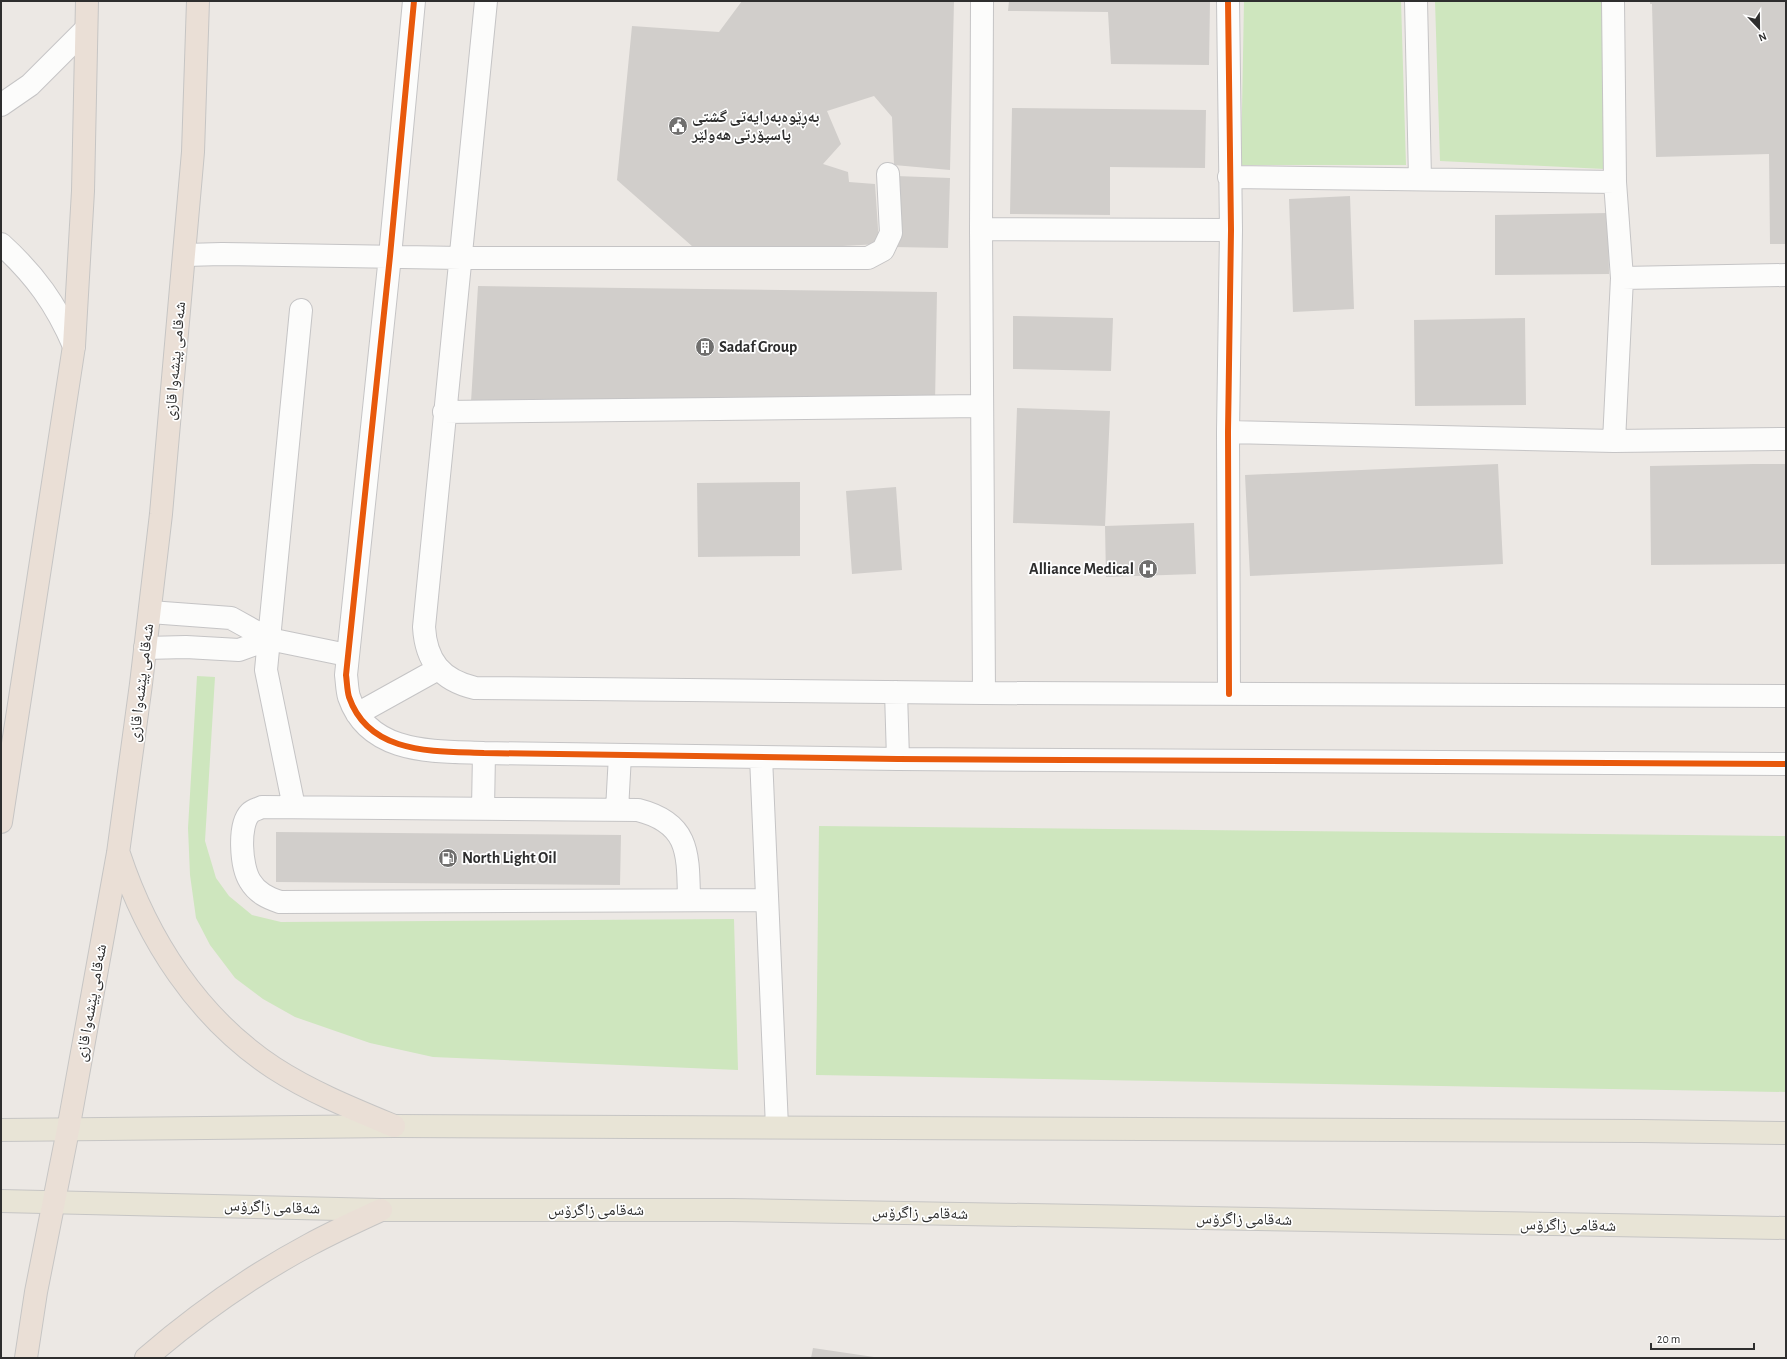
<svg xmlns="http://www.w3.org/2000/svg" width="1787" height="1359" viewBox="0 0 1787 1359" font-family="'Alegreya Sans','Noto Naskh Arabic',sans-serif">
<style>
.green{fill:#cee6be}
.building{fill:#d1cecb}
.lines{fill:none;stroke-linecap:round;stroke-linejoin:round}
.minor-casing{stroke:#c5c4c5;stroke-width:24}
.major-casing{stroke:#c6c5c4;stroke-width:24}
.highway-casing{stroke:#c6c5c4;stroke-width:24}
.minor{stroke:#fcfcfb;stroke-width:22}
.major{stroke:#e8e4d6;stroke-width:22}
.highway{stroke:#eadfd6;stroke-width:22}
.cycleway-casing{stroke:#fff;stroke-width:8}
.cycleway{stroke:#e8590c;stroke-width:6}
.labels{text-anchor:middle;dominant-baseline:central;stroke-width:3.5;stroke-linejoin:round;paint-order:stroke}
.poi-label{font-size:16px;font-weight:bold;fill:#2e2e2e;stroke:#fff;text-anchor:start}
.street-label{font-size:16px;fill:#2e2e2e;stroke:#fff}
</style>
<rect width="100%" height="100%" fill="#ece8e4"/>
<path class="green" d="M 1244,1 L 1401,1 L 1406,165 L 1241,165 Z
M 1435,1 L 1603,1 L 1604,169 L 1440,161 Z
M 197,676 L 215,677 L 205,841 L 216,878 L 229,896 L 252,915 L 281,922 L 734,919 L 738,1070 L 433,1057 L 370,1043 L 295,1017 L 263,999 L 235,978 L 210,945 L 196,918 L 190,875 L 188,828 Z
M 819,826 L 1786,836 L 1786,1092 L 816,1075 Z"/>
<path class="building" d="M 742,1 L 954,1 L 950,170 L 894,165 L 892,117 L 874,96 L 827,111 L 841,144 L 823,164 L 848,172 L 849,182 L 875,184 L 879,244 L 701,254 L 617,180 L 632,26 L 719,32 Z
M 1009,1 L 1210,1 L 1209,65 L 1111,64 L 1108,12 L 1008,11 Z
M 1650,1 L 1786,1 L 1786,244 L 1770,244 L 1769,154 L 1656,157 L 1652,4 L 1650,4 Z
M 1012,108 L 1206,110 L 1205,168 L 1110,167 L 1110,215 L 1010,214 Z
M 896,176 L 950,178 L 948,248 L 894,247 Z
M 1350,196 L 1354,309 L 1293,312 L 1289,199 Z
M 1608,213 L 1609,274 L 1495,275 L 1495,215 Z
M 478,286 L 937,292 L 935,403 L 471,402 Z
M 1013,316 L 1113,318 L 1111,371 L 1013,369 Z
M 1525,318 L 1526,405 L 1415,406 L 1414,320 Z
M 1017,408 L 1110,411 L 1105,526 L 1013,523 Z
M 1498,464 L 1503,564 L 1250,576 L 1245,475 Z
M 1753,464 L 1786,464 L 1786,564 L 1651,565 L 1650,466 Z
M 800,482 L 800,556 L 698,557 L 697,483 Z
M 896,487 L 902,570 L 852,574 L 846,491 Z
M 1194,523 L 1196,574 L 1106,577 L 1105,526 Z
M 276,832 L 621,835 L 620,885 L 276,882 Z
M 813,1348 L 874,1357 L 874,1358 L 811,1358 Z"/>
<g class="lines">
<g class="minor-casing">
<path id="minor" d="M 414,1 L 390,256 L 346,675 C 347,682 347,690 349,697 C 369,755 434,751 484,753 L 898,759 L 1786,764
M 486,1 L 424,627 C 426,661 441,680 475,688 L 984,693 L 1786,696
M 982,1 L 981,229 L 984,693
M 1228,1 L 1231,230 L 1228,432 L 1229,694
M 1416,1 L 1420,179
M 1613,1 L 1615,182 L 1622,278 L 1614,441
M 1,105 L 30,85 L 86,29
M 1229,177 L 1615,182
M 981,229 L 1231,230
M 1,244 C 35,275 56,304 74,346
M 185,255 L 222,254 L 461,258 L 868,258 L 883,250 L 891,233 L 888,174
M 1622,278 L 1786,275
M 444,412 L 981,406
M 1228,432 L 1614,441 L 1786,439
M 150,612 L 231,618 L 269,639 L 347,655
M 145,648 L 186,647 L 239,650 L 269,639
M 896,692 L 898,759
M 357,714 L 438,669
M 761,757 L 777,1127
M 294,807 L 266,670 L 301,310
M 483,809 L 484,753
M 617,810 L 620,755
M 689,900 C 688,854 690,823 638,810 L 262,807 C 258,809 253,810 250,813 C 238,825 241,867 250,881 C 257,893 268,898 280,902 L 767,900"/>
</g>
<g class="major-casing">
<path id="major" d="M 1,1130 L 394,1126 L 1641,1131 L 1786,1133
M 1,1201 L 381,1210 L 731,1210 L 1786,1228"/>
</g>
<g class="highway-casing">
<path id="highway" d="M 1,822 L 74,346 L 83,191 L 87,1
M 119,854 C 147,939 198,1018 274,1068 C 311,1092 353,1109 394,1126
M 26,1358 L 36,1292 L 68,1130 L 118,853 L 141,684 L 161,514 L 193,152 L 198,1
M 146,1358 C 196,1315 251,1276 309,1245 C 333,1232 357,1221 381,1210"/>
</g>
<use href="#minor" class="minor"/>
<use href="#major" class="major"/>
<use href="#highway" class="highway"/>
<g class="cycleway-casing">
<path id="cycleway" d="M 414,1 L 390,256 L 346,675 C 347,682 347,690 349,697 C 369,755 434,751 484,753 L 898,759 L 1786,764
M 1228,1 L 1231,230 L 1228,432 L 1229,694"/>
</g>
<use href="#cycleway" class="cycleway"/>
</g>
<defs>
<g id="civic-disc" transform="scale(1)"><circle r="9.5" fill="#706f6e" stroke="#fff"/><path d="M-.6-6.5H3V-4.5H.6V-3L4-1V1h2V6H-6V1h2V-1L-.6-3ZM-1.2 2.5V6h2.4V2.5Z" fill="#fff"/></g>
<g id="building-disc" transform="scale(1)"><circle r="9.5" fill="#706f6e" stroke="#fff"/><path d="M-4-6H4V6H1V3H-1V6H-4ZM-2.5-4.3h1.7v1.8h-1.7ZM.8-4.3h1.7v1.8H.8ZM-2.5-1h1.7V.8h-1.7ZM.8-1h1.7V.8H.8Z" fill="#fff"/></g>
<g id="hospital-disc" transform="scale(1)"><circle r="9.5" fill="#706f6e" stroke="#fff"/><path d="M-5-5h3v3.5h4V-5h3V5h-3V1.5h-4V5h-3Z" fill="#fff"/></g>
<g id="fuel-disc" transform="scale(1)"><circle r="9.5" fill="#706f6e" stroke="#fff"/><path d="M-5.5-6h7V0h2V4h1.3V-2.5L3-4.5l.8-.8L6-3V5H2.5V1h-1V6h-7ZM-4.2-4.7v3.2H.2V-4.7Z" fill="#fff"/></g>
</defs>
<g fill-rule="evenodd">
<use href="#civic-disc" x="678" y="126"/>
<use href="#building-disc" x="705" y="347"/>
<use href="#hospital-disc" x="1148" y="569"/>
<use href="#fuel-disc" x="448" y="858"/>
</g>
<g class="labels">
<g class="poi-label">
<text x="692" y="117">بەڕێوەبەرایەتی گشتی<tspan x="692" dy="18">پاسپۆرتی هەولێر</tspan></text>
<text x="719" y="347">Sadaf Group</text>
<text x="1134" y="569" text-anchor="end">Alliance Medical</text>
<text x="462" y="858">North Light Oil</text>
</g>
<g class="street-label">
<text transform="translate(175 361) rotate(-85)">شەقامی پێشەوا قازی</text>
<text transform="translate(141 683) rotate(-83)">شەقامی پێشەوا قازی</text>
<text transform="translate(91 1003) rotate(-80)">شەقامی پێشەوا قازی</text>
<text transform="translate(272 1207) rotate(2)">شەقامی زاگرۆس</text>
<text x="596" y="1210">شەقامی زاگرۆس</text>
<text transform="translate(920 1213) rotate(1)">شەقامی زاگرۆس</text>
<text transform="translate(1244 1219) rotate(1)">شەقامی زاگرۆس</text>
<text transform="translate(1568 1225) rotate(1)">شەقامی زاگرۆس</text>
</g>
</g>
<rect width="1787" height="1359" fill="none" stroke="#2e2e2e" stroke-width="4"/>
<g transform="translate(1759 28) rotate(158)" stroke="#ffffff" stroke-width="3" paint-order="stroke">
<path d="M0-3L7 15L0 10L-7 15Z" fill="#2e2e2e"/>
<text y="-6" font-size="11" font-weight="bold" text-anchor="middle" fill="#2e2e2e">N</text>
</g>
<path d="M1651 1343v6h103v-6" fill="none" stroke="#2e2e2e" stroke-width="2"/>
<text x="1657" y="1343" font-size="12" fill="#2e2e2e" stroke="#ffffff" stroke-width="3" paint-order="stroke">20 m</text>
</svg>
